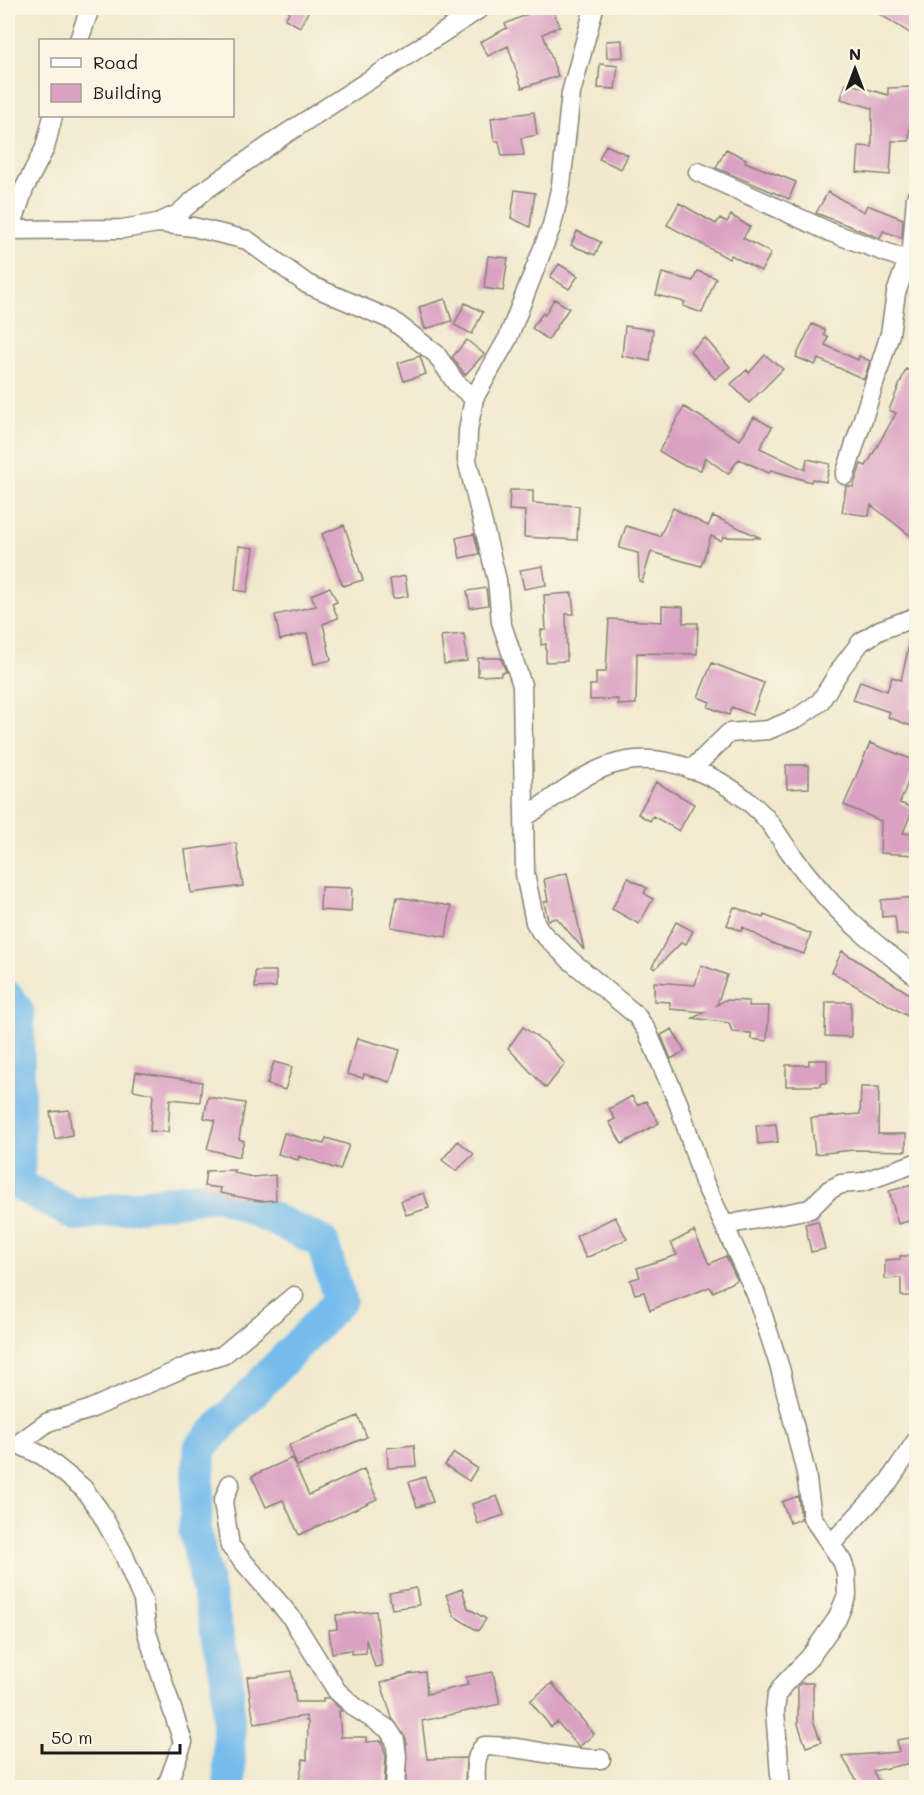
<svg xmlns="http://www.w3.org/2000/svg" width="924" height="1795" viewBox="0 0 924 1795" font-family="Mali,sans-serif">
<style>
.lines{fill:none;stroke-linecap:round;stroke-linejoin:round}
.river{stroke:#74bbeb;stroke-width:33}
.building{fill:#daa1c2}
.minor-casing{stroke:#868274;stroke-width:21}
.minor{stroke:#fff;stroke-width:18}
</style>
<rect width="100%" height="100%" fill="#fcf5e5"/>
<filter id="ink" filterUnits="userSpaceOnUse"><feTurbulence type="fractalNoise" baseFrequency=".0167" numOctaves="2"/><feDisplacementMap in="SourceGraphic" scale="12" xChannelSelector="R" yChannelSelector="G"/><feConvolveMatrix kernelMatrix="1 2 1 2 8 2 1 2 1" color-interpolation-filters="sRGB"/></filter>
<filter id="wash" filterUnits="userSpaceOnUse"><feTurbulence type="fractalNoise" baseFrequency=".008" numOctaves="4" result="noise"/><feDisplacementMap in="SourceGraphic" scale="24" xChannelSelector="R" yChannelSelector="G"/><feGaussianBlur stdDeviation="1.35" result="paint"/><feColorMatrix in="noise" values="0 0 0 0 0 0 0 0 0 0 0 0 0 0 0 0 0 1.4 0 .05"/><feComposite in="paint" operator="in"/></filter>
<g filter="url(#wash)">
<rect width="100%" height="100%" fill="#f0e9cd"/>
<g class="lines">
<path class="river" d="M 8,997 L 18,1012 L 19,1185 L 76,1215 L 219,1194 L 322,1242 L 340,1300 L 200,1448 L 195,1531 L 227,1678 L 230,1788"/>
</g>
<g id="blocks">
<path class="building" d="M 292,8 L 310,8 L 300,27 L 285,19 Z
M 541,8 L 552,8 L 560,26 L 543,34 L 558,76 L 522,88 L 508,46 L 488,56 L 480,42 L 507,28 L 505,24 Z
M 870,8 L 909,8 L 916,12 L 916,37 Z
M 622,40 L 623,57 L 607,58 L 606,41 Z
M 600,64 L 618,66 L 615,89 L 598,88 Z
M 846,83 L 888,95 L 888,88 L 912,87 L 909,141 L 892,141 L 890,175 L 857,172 L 859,146 L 872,147 L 872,108 L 841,99 Z
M 534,112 L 537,135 L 521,138 L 524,155 L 502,156 L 499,141 L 494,141 L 491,118 Z
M 606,145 L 628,155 L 621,169 L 599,159 Z
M 726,149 L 746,159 L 745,162 L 796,182 L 789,199 L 716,168 Z
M 515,190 L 535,193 L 530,227 L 511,218 Z
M 828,192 L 864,212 L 867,205 L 903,219 L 902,238 L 883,231 L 880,238 L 816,213 Z
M 679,203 L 716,224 L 720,218 L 727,222 L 731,215 L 750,227 L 743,238 L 771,253 L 761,271 L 731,255 L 729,259 L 667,225 Z
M 577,231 L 601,242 L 595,255 L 571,245 Z
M 488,256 L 508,258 L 503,291 L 484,288 Z
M 559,264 L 578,276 L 569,289 L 550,277 Z
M 697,271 L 716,278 L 702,313 L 683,306 L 685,302 L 656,295 L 662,273 L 693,281 Z
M 445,299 L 452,321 L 425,329 L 419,307 Z
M 554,299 L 569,308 L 548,340 L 532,328 L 543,313 L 545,315 Z
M 465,303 L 483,312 L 472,334 L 454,325 Z
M 812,324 L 825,330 L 824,335 L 828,337 L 825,345 L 858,360 L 859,356 L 870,361 L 864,379 L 818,359 L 815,365 L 796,357 Z
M 625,326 L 653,330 L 650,361 L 622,356 Z
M 705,338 L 730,367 L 715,379 L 690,351 Z
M 467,340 L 484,354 L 465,375 L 452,357 Z
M 765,355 L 783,369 L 749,403 L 731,384 L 747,370 L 749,373 Z
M 420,356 L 426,374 L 404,381 L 398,363 Z
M 906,369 L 916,373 L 916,540 L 871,505 L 869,516 L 842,512 L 846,486 L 853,487 L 861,464 L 866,466 L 896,413 L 889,410 Z
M 684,407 L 740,440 L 754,417 L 772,427 L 760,448 L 805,470 L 807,459 L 830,464 L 826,482 L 812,479 L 811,482 L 771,470 L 769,473 L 739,459 L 728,474 L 705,457 L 701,470 L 681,464 L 659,451 Z
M 510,490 L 533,490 L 533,503 L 579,506 L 577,540 L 524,537 L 525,511 L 509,510 Z
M 673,508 L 708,526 L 713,516 L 761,538 L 723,537 L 721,541 L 711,536 L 701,566 L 651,552 L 642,582 L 639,581 L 638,553 L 619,548 L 626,526 L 660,536 Z
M 344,525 L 363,580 L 343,586 L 322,534 Z
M 474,534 L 479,554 L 460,558 L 456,538 Z
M 239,546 L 254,548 L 247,592 L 235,590 Z
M 543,566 L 546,585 L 524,589 L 520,570 Z
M 405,576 L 408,596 L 393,599 L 390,579 Z
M 330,587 L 337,602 L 332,604 L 338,618 L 323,624 L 331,660 L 314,664 L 307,633 L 280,640 L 275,615 L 316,606 L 311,595 Z
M 486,588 L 488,605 L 470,608 L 467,591 Z
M 572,593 L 574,614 L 566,614 L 567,661 L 546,662 L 546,644 L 541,645 L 541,630 L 546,630 L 544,595 Z
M 662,606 L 683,607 L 683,623 L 698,623 L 697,654 L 637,653 L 636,704 L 618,705 L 618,699 L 590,700 L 590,685 L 596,685 L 596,672 L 606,672 L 609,619 L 662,622 Z
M 464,634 L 467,661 L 444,664 L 441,636 Z
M 911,637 L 916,638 L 916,687 L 909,709 L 916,712 L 916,728 L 888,717 L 890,712 L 853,700 L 860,681 L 887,691 L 892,677 L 901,680 Z
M 478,658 L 501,658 L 506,672 L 501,672 L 501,675 L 478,676 Z
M 712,663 L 764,683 L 752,715 L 732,707 L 729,715 L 708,707 L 710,702 L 698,697 Z
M 870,743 L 916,761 L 900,803 L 913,808 L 903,833 L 916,834 L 916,855 L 880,853 L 881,821 L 844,805 Z
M 786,765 L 809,765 L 809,788 L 787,789 Z
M 656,782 L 694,804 L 679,831 L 653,816 L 650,821 L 638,814 Z
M 236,843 L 243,886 L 191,893 L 185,850 Z
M 567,873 L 584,950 L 557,918 L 548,920 L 544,902 L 548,901 L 544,879 Z
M 628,878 L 647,888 L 644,893 L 653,899 L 639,924 L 612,909 Z
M 321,887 L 352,888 L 351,912 L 320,910 Z
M 397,897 L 451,906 L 446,937 L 391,927 Z
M 916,897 L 916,934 L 897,935 L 895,916 L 882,917 L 881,900 Z
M 734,907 L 763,918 L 764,915 L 811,934 L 804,954 L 771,943 L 743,927 L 741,931 L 727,925 Z
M 676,922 L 693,931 L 686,944 L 682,942 L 655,969 L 652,967 Z
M 842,951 L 916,998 L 916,1021 L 832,972 Z
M 701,965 L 727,975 L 717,1005 L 725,1000 L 749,1001 L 749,1006 L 769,1006 L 767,1041 L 751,1039 L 751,1033 L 732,1032 L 729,1023 L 693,1018 L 705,1012 L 670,1009 L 670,1002 L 654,1001 L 654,982 L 695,985 Z
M 255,971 L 276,971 L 276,987 L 255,988 Z
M 826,1002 L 851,1002 L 851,1037 L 825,1036 Z
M 523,1027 L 546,1043 L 565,1064 L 546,1088 L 508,1048 Z
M 672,1029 L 685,1051 L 671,1059 L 661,1035 Z
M 357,1038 L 400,1050 L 390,1082 L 364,1074 L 363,1078 L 347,1074 Z
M 809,1060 L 827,1060 L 827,1083 L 821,1083 L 821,1086 L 786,1086 L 786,1065 L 809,1065 Z
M 274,1062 L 292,1067 L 285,1090 L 267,1084 Z
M 136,1072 L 202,1082 L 200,1102 L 170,1099 L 168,1132 L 150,1131 L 153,1094 L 133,1090 Z
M 861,1087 L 879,1087 L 878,1134 L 906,1134 L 906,1151 L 854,1150 L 815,1154 L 811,1118 L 860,1114 Z
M 632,1096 L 637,1105 L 646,1101 L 659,1123 L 622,1144 L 609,1122 L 615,1119 L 609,1109 Z
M 208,1097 L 245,1103 L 239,1139 L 244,1141 L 239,1157 L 207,1149 L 215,1120 L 204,1118 Z
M 69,1110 L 72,1135 L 55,1139 L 50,1112 Z
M 776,1124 L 778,1142 L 758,1144 L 756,1126 Z
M 284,1133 L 324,1144 L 326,1138 L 349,1145 L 340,1170 L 299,1156 L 298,1160 L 278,1154 Z
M 458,1141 L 474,1154 L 456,1171 L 442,1160 Z
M 235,1170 L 234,1173 L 253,1177 L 275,1175 L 276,1200 L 260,1201 L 220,1193 L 221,1188 L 204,1186 L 206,1171 Z
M 916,1184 L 916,1219 L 898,1224 L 889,1191 Z
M 424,1193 L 429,1208 L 406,1215 L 401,1201 Z
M 615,1217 L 627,1239 L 586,1258 L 576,1236 Z
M 818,1221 L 825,1249 L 811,1252 L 805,1224 Z
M 694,1231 L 709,1264 L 726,1256 L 737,1280 L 713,1292 L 710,1287 L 650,1310 L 644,1292 L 635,1294 L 630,1280 L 640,1277 L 637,1268 L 677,1255 L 671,1243 Z
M 900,1256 L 916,1256 L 916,1296 L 901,1296 L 901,1278 L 885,1279 L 885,1260 L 900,1259 Z
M 358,1416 L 367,1437 L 297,1466 L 289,1445 Z
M 414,1445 L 416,1466 L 388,1468 L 387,1448 Z
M 454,1453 L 477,1468 L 469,1481 L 445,1465 Z
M 292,1458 L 309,1495 L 364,1469 L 377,1499 L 299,1535 L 283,1500 L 266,1507 L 252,1476 Z
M 425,1477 L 433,1502 L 417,1507 L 409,1482 Z
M 497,1496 L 504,1515 L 478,1524 L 472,1504 Z
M 798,1496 L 801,1519 L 790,1523 L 782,1502 Z
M 416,1588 L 419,1605 L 392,1609 L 389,1593 Z
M 462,1589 L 468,1608 L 486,1619 L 478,1631 L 454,1616 L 446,1595 Z
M 376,1611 L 382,1666 L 375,1667 L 366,1639 L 366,1653 L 351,1654 L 351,1650 L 332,1653 L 329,1630 L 337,1629 L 336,1615 Z
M 291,1671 L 296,1702 L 323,1702 L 323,1698 L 329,1698 L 342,1711 L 339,1711 L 341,1737 L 366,1737 L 366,1742 L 382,1741 L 386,1756 L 384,1788 L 345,1788 L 299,1781 L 303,1759 L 307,1760 L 308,1721 L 306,1721 L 306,1716 L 254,1724 L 247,1677 Z
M 425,1672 L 427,1694 L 468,1685 L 466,1677 L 493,1672 L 500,1704 L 422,1721 L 427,1759 L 466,1758 L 465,1787 L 406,1787 L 406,1739 L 392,1718 L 381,1683 L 409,1674 Z
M 552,1683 L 594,1734 L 579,1747 L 557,1722 L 551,1727 L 530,1701 Z
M 801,1683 L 813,1683 L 813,1720 L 821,1742 L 806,1747 L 798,1724 L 798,1686 Z
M 916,1737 L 916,1762 L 873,1771 L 882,1788 L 861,1788 L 842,1756 L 899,1752 L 897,1740 Z"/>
</g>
</g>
<g filter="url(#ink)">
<use href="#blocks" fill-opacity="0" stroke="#868274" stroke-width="1.5"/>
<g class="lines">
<g class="minor-casing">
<path id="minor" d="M 594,8 L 571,93 L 561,185 L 552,225 L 508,338 L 474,398 L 468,431 L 467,460 L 497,580 L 501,622 L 522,685 L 525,874 L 535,922 L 541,932 L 570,960 L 636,1015 L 647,1031 L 679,1105 L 704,1182 L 756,1294 L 780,1368 L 806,1473 L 812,1517 L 842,1561 L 846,1572 L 847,1595 L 837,1619 L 810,1657 L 783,1685 L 777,1695 L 775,1711 L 781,1788
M 79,40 L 90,8
M 698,172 L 830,232 L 907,260
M 159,223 L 193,227 L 247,240 L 307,284 L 392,320 L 436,354 L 456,383 L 474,398
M 8,230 L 122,229 L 158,223 L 178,214 L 204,191 L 284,135 L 481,8
M 10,231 L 24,189 L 45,148 L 53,116
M 845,475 L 890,334 L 896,293 L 912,248 L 916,197
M 691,770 L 729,733 L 768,730 L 797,718 L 820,702 L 842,667 L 861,642 L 880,630 L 916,617
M 525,817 C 552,800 580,775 611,765 C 662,748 723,776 760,812 C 772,823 780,839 790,852 C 801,868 814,883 827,898 C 854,928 885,951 916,976
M 725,1225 L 810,1209 L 829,1190 L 841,1184 L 863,1182 L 916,1163
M 18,1444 L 43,1456 L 83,1488 L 99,1510 L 123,1553 L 143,1600 L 147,1633 L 183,1742 L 166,1788
M 9,1445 L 18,1444 L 48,1422 L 88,1410 L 188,1366 L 223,1355 L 294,1296
M 230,1484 L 223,1502 L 230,1546 L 291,1617 L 337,1691 L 357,1709 L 388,1729 L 395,1740 L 397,1756 L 395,1788
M 831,1544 L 887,1484 L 916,1441
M 476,1788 C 476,1773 473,1757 484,1746 C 524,1745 562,1760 601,1759"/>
</g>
<use href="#minor" class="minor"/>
</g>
</g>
<rect width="924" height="1795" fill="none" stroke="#fcf5e5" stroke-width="30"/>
<rect x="39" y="39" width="195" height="78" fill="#fcf5e5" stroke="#a29e95" stroke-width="1.5"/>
<rect x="51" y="58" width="30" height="9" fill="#ffffff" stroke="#a29e95" stroke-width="1.5"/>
<text x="93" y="69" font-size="18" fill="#1c1c1c">Road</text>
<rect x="51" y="84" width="30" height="18" fill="#daa1c2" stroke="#a29e95" stroke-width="1.5"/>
<text x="93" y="99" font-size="18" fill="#1c1c1c">Building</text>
<g transform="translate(855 69)" stroke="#fcf5e5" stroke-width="4.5" paint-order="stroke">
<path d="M0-4.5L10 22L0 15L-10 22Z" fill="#1c1c1c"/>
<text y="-9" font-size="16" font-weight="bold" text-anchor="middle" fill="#1c1c1c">N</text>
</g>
<path d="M42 1744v9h138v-9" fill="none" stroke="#1c1c1c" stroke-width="3"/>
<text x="51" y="1744" font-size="18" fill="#1c1c1c" stroke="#fcf5e5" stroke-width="4.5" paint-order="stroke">50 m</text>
</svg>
